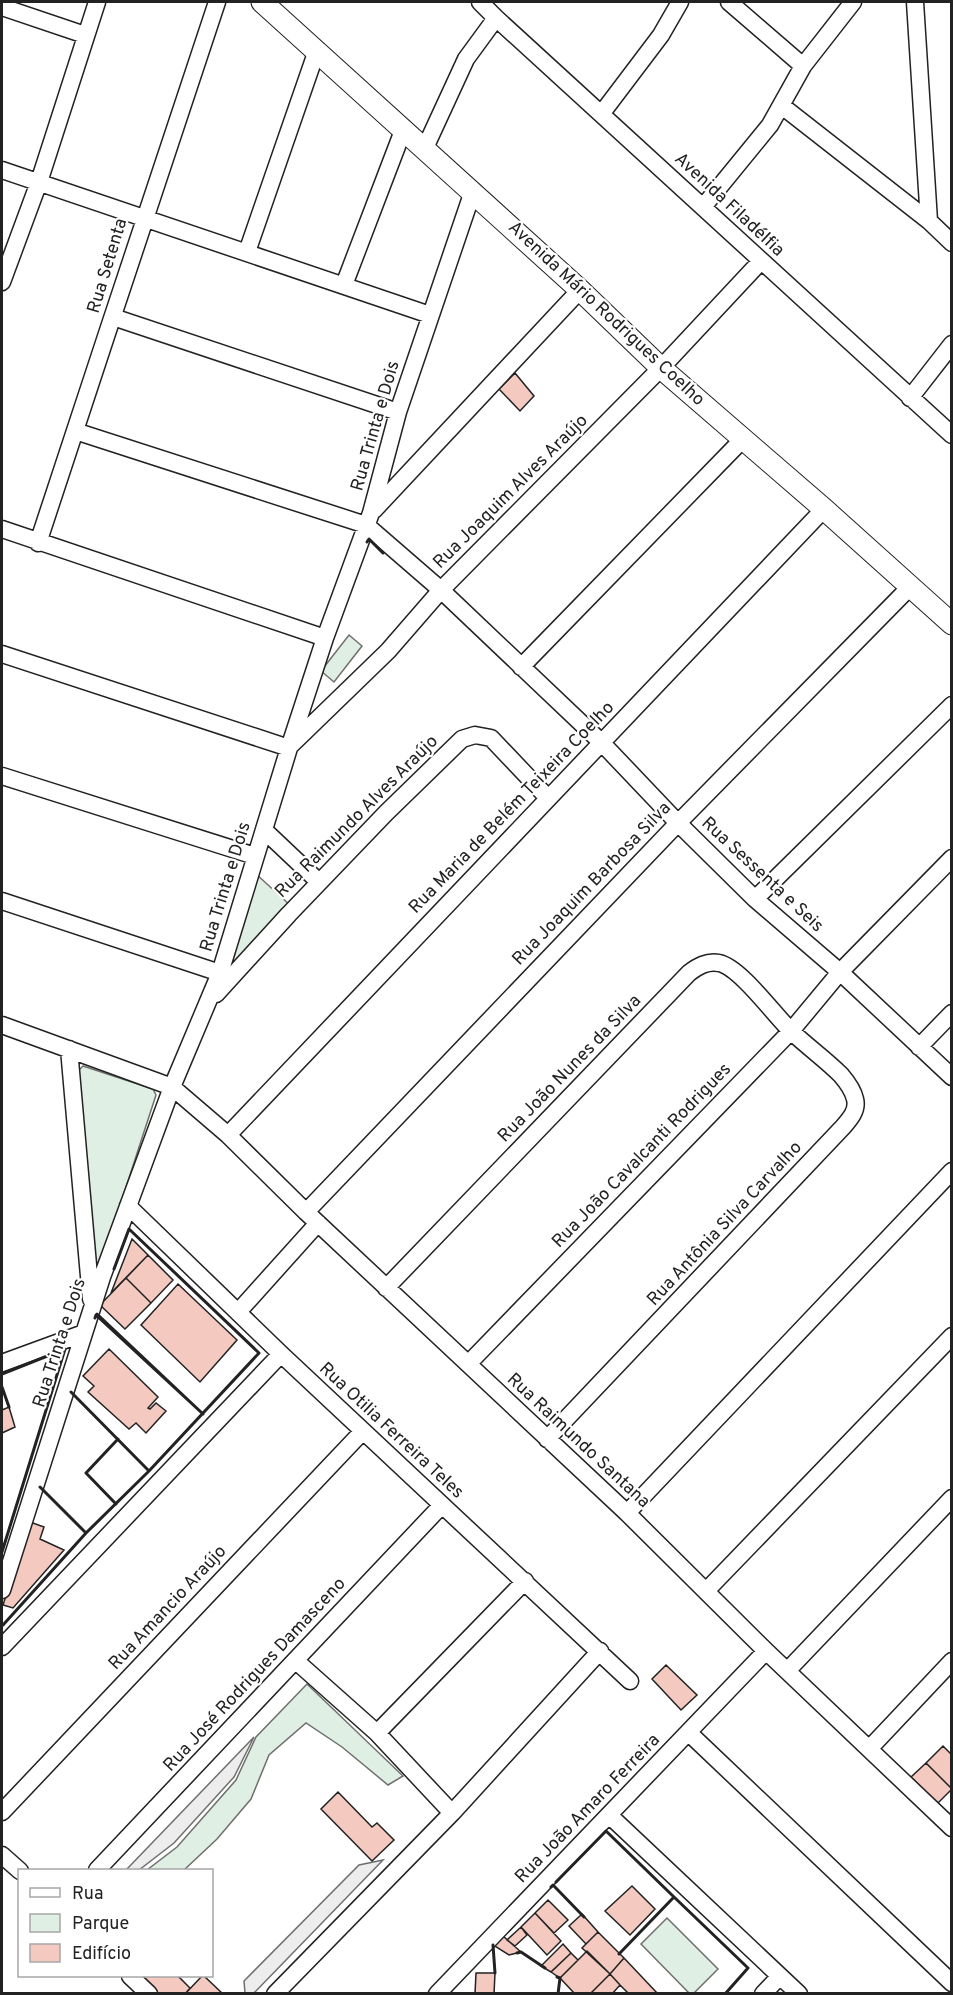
<svg xmlns="http://www.w3.org/2000/svg" width="953" height="1995" viewBox="0 0 953 1995" font-family="Overpass,sans-serif">
<style>
.green{fill:#e0efe3;stroke:#6f6f6f;stroke-width:1.5}
.parking{fill:#ededed;stroke:#6f6f6f;stroke-width:1.5}
.building{fill:#f3c9c0;stroke:#222;stroke-width:1.5}
.lines{fill:none;stroke-linecap:round;stroke-linejoin:round}
.minor-casing{stroke:#222;stroke-width:19}
.major-casing{stroke:#222;stroke-width:23}
.minor{stroke:#fff;stroke-width:16}
.major{stroke:#fff;stroke-width:21}
.wall{stroke:#222;stroke-width:3}
.labels{text-anchor:middle;dominant-baseline:central;stroke-width:4.5;stroke-linejoin:round;paint-order:stroke}
.street-label{font-size:18px;fill:#222;stroke:#fff}
</style>
<rect width="100%" height="100%" fill="#fff"/>
<path class="green" d="M 349,635 L 362,646 L 334,682 L 321,671 Z
M 255,873 L 291,906 L 223,978 Z
M 83,1066 L 153,1089 L 156,1095 L 100,1267 L 96,1268 L 79,1070 Z
M 307,1684 L 403,1776 L 388,1785 L 342,1747 L 306,1723 L 269,1755 L 251,1799 L 217,1839 L 184,1870 L 147,1870 L 177,1847 L 236,1780 L 256,1737 Z
M 667,1918 L 718,1969 L 694,1993 L 689,1993 L 641,1944 Z"/>
<path class="parking" d="M 254,1737 L 234,1777 L 174,1843 L 139,1870 L 126,1870 Z
M 383,1860 L 254,1993 L 245,1993 L 244,1981 L 359,1865 Z"/>
<path class="building" d="M 515,373 L 534,396 L 520,411 L 499,389 Z
M 132,1239 L 148,1255 L 111,1293 Z
M 148,1255 L 173,1280 L 151,1303 L 126,1278 Z
M 126,1278 L 151,1303 L 125,1329 L 100,1305 Z
M 178,1284 L 237,1340 L 200,1382 L 141,1325 Z
M 109,1349 L 158,1397 L 148,1408 L 150,1409 L 156,1403 L 166,1411 L 146,1433 L 136,1423 L 129,1429 L 88,1392 L 94,1386 L 83,1376 Z
M 9,1407 L 15,1427 L 2,1433 L 2,1410 Z
M 30,1522 L 44,1527 L 40,1539 L 64,1550 L 13,1608 L 3,1605 Z
M 666,1665 L 697,1695 L 681,1710 L 652,1679 Z
M 943,1746 L 952,1755 L 952,1789 L 926,1763 Z
M 926,1763 L 952,1789 L 937,1804 L 911,1777 Z
M 338,1792 L 372,1827 L 377,1823 L 394,1840 L 372,1861 L 321,1809 Z
M 632,1886 L 655,1909 L 630,1935 L 605,1911 Z
M 548,1900 L 568,1920 L 554,1933 L 535,1913 Z
M 535,1913 L 561,1941 L 547,1955 L 521,1927 Z
M 582,1914 L 598,1932 L 586,1944 L 569,1926 Z
M 521,1927 L 527,1935 L 515,1946 L 507,1940 Z
M 598,1932 L 624,1958 L 610,1974 L 582,1948 Z
M 503,1936 L 521,1952 L 509,1955 L 493,1945 Z
M 563,1944 L 571,1953 L 551,1972 L 541,1966 Z
M 587,1951 L 610,1974 L 590,1994 L 575,1994 L 560,1978 Z
M 571,1953 L 578,1960 L 560,1978 L 551,1972 Z
M 624,1958 L 658,1994 L 629,1994 L 620,1985 L 610,1974 Z
M 476,1973 L 495,1973 L 494,1994 L 475,1994 Z
M 610,1974 L 620,1985 L 612,1994 L 590,1994 Z
M 139,1976 L 178,1976 L 190,1988 L 185,1994 L 159,1994 Z
M 202,1976 L 204,1976 L 223,1994 L 185,1994 Z"/>
<g class="lines">
<g class="minor-casing">
<path id="minor" d="M 480,2 L 496,18 L 952,435
M 729,2 L 803,66
M 915,2 L 929,221
M 2,7 L 85,35
M 782,106 L 929,221 L 952,243
M 602,113 L 661,35 L 680,2
M 425,148 L 466,59 L 496,18
M 2,170 L 430,315
M 703,207 L 770,125 L 803,66 L 853,2
M 247,252 L 317,50
M 2,282 L 39,182 L 97,2
M 344,285 L 404,128
M 113,317 L 398,412
M 910,398 L 952,344
M 75,431 L 366,525 L 441,590 L 601,742 L 678,823 L 755,899 L 840,972 L 952,1077
M 374,510 L 580,290
M 2,529 L 325,638
M 38,543 C 98,363 156,181 217,2
M 2,654 L 289,748
M 521,667 L 743,439
M 291,745 L 388,651 L 441,590 L 661,368 L 761,261
M 2,776 L 255,856
M 264,830 L 319,882
M 755,899 L 952,705
M 2,901 L 220,973
M 216,994 L 289,914 L 386,813 L 462,739 L 475,735 L 491,738 L 548,798
M 2,1025 L 172,1087 L 228,1135 L 306,1212 L 627,1513 L 766,1651 L 952,1828
M 919,1047 L 952,1013
M 69,1049 L 91,1299
M 228,1135 L 824,509
M 128,1206 L 281,1354 L 630,1681
M 306,1212 L 678,823 L 910,587
M 386,1288 L 689,973 C 698,966 707,961 719,963 C 740,967 775,1016 792,1032 C 808,1047 826,1060 841,1075 C 847,1082 853,1090 855,1099 C 858,1110 850,1119 843,1127 L 547,1439
M 238,1312 L 318,1223
M 2,1363 L 84,1333
M 468,1364 L 791,1031 L 840,972 L 952,858
M 627,1513 L 952,1171
M 2,1590 L 102,1277 L 172,1087 L 220,973 L 289,748 L 325,638 L 371,513 L 398,412 L 473,191
M 706,1591 L 952,1336
M 2,1647 L 281,1354
M 296,1661 L 377,1733 L 452,1813
M 787,1671 L 952,1498
M 377,1733 L 525,1581
M 689,1733 L 952,1983
M 869,1749 L 952,1661
M 2,1812 L 363,1431
M 609,1815 L 799,1994
M 2,1855 L 20,1871
M 97,1870 L 442,1505
M 130,1976 L 149,1994
M 275,1994 L 452,1813 L 600,1651
M 437,1994 L 766,1651
M 763,1994 L 780,1976"/>
</g>
<g class="major-casing">
<path id="major" d="M 262,2 L 580,290 L 661,368 L 824,509 L 952,624"/>
</g>
<use href="#minor" class="minor"/>
<use href="#major" class="major"/>
<path class="wall" d="M 367,542 L 369,539 L 383,553
M 97,1314 L 203,1414
M 95,1318 L 96,1315 L 203,1414
M 2,1374 L 65,1349 L 2,1552
M 2,1387 L 9,1407
M 71,1392 L 149,1471 L 259,1353 L 129,1229 L 114,1269
M 40,1487 L 86,1533
M 116,1504 L 86,1473 L 118,1439
M 2,1624 L 3,1625 L 86,1533 L 149,1471 L 147,1469
M 556,1882 L 606,1831 L 674,1897 L 619,1954
M 551,1887 L 553,1885 L 584,1917
M 674,1897 L 748,1968 L 725,1994
M 493,1945 L 495,1973
M 517,1953 L 521,1952 L 545,1968
M 557,1977 L 560,1978 L 558,1994"/>
</g>
<g class="labels">
<g class="street-label">
<text transform="translate(729 205) rotate(43)">Avenida Filadélfia</text>
<text transform="translate(108 266) rotate(-73)">Rua Setenta</text>
<text transform="translate(606 314) rotate(43)">Avenida Mário Rodrigues Coelho</text>
<text transform="translate(376 426) rotate(-74)">Rua Trinta e Dois</text>
<text transform="translate(511 492) rotate(-45)">Rua Joaquim Alves Araújo</text>
<text transform="translate(512 808) rotate(-46)">Rua Maria de Belém Teixeira Coelho</text>
<text transform="translate(357 817) rotate(-45)">Rua Raimundo Alves Araújo</text>
<text transform="translate(762 875) rotate(43)">Rua Sessenta e Seis</text>
<text transform="translate(592 884) rotate(-46)">Rua Joaquim Barbosa Silva</text>
<text transform="translate(226 887) rotate(-73)">Rua Trinta e Dois</text>
<text transform="translate(570 1069) rotate(-46)">Rua João Nunes da Silva</text>
<text transform="translate(642 1156) rotate(-46)">Rua João Cavalcanti Rodrigues</text>
<text transform="translate(725 1224) rotate(-47)">Rua Antônia Silva Carvalho</text>
<text transform="translate(60 1343) rotate(-72)">Rua Trinta e Dois</text>
<text transform="translate(391 1431) rotate(43)">Rua Otilia Ferreira Teles</text>
<text transform="translate(578 1441) rotate(43)">Rua Raimundo Santana</text>
<text transform="translate(168 1608) rotate(-47)">Rua Amancio Araújo</text>
<text transform="translate(255 1675) rotate(-47)">Rua José Rodrigues Damasceno</text>
<text transform="translate(588 1809) rotate(-46)">Rua João Amaro Ferreira</text>
</g>
</g>
<rect width="953" height="1995" fill="none" stroke="#222222" stroke-width="6"/>
<rect x="18" y="1869" width="195" height="108" fill="#ffffff" stroke="#a7a7a7" stroke-width="1.5"/>
<rect x="30" y="1888" width="30" height="9" fill="#ffffff" stroke="#a7a7a7" stroke-width="1.5"/>
<text x="72" y="1899" font-size="18" fill="#222222">Rua</text>
<rect x="30" y="1914" width="30" height="18" fill="#e0efe3" stroke="#a7a7a7" stroke-width="1.5"/>
<text x="72" y="1929" font-size="18" fill="#222222">Parque</text>
<rect x="30" y="1944" width="30" height="18" fill="#f3c9c0" stroke="#a7a7a7" stroke-width="1.5"/>
<text x="72" y="1959" font-size="18" fill="#222222">Edifício</text>
</svg>
